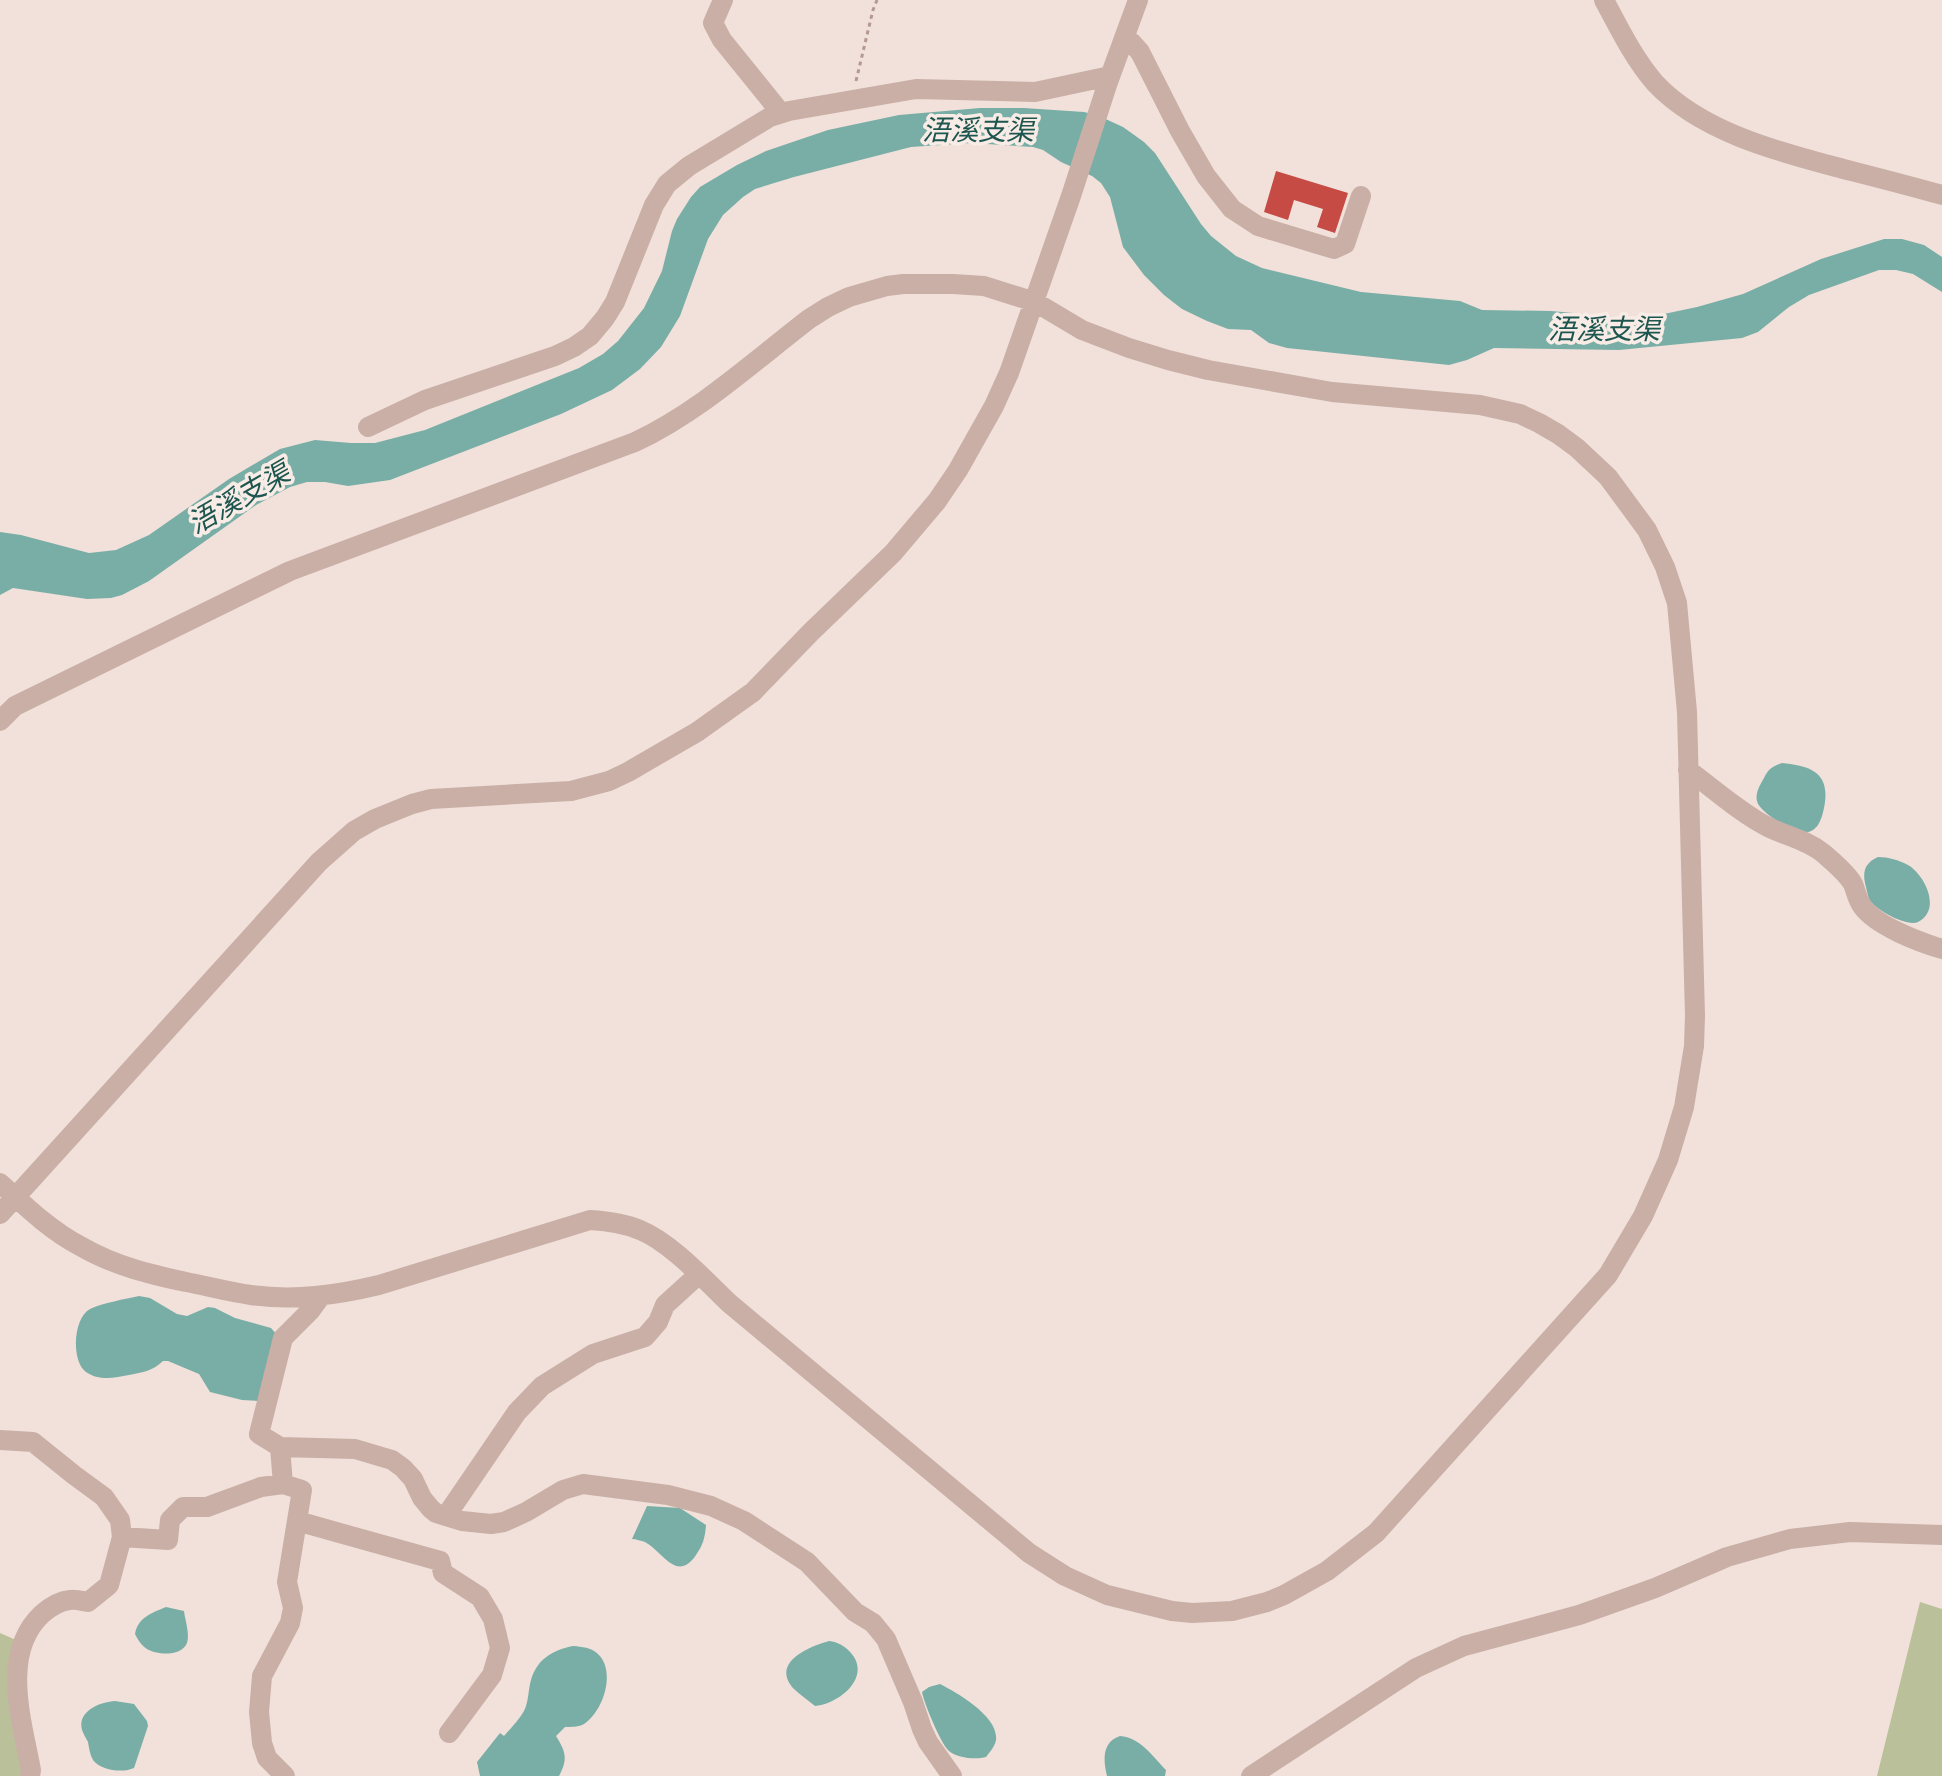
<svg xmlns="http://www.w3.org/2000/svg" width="1942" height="1776" viewBox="0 0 1942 1776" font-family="Poppins,'Noto Sans SC',sans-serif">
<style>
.green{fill:#bac09a}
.water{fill:#79aea6}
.building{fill:#c54b44}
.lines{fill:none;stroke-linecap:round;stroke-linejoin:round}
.path{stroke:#b59990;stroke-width:3;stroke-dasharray:4 4;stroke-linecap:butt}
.minor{stroke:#c9afa6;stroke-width:20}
.labels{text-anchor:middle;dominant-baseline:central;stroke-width:7;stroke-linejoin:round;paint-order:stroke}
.water-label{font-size:28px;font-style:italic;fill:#1d564f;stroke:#f9ece6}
</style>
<rect width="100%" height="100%" fill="#f1e1da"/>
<path class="green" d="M 1920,1602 L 1942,1609 L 1942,1776 L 1877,1776 Z
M 0,1633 L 16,1640 L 26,1776 L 0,1776 Z"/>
<path class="water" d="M 980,108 L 1024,108 L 1084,112 L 1099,116 L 1123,127 L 1144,142 L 1155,153 L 1201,224 L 1211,236 L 1236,256 L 1262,268 L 1361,292 L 1460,301 L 1482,310 L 1551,311 L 1640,319 L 1697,307 L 1743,294 L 1821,259 L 1884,239 L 1902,239 L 1924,245 L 1942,257 L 1942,292 L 1913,274 L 1896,270 L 1879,270 L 1809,295 L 1789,307 L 1758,332 L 1742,338 L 1619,350 L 1494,348 L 1467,360 L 1449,365 L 1287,348 L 1269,343 L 1251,330 L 1228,329 L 1207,321 L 1182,309 L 1164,295 L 1144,275 L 1123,247 L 1110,197 L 1101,183 L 1092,176 L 1061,162 L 1043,150 L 1033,147 L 971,143 L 911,147 L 794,177 L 755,189 L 743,197 L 723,215 L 708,239 L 680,316 L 661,347 L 640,369 L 612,390 L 561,414 L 390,480 L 348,486 L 325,482 L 307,482 L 290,487 L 256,505 L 149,581 L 122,595 L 111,598 L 87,599 L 13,588 L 0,595 L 0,532 L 21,535 L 89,553 L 116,550 L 149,535 L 229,479 L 280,449 L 315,440 L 351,443 L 375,443 L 425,430 L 579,368 L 603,354 L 618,341 L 644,308 L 662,271 L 672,231 L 677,219 L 691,197 L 700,187 L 737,165 L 766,151 L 828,130 L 899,115 Z
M 1782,763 C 1807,766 1829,770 1825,802 C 1824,809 1822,819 1818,825 C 1816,828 1811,832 1808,832 C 1796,834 1759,813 1757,801 C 1755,793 1760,785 1764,778 C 1768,769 1773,766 1782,763 Z
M 1878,857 C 1888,857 1899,860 1908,865 C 1925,875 1942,910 1918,922 C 1907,927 1875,910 1869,899 C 1869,899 1866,888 1866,887 C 1862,873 1864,863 1878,857 Z
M 139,1296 L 150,1298 L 177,1314 L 187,1316 L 208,1307 L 215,1308 L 235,1318 L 271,1328 L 278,1336 L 260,1401 L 242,1400 L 210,1392 L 199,1374 L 168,1361 L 163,1361 C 153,1371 143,1372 129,1375 C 114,1378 99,1381 86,1372 C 71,1361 73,1318 90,1309 C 103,1303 125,1299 139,1296 Z
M 647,1506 L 680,1508 L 706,1525 C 705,1538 703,1545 696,1555 C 677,1583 663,1552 645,1542 C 641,1541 636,1539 632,1539 Z
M 166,1607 L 184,1611 C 185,1620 190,1634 187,1643 C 181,1657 157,1655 147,1649 C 141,1645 138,1640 135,1634 C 138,1617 152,1613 166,1607 Z
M 829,1641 C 838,1642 845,1646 851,1653 C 872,1677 839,1704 815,1706 C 808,1700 800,1695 794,1689 C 770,1663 808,1647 829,1641 Z
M 573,1646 C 582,1647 591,1647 598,1654 C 616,1671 604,1711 584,1724 C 579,1727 571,1727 565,1727 L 556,1736 C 566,1752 568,1759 559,1776 L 480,1776 L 477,1762 L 500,1733 L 504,1736 C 511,1728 519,1720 524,1711 C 529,1701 528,1690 531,1680 C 537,1659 553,1650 573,1646 Z
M 940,1684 C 958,1693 999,1717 996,1740 C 995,1746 990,1752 986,1757 C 976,1760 957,1758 949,1751 C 941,1744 924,1703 922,1692 L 929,1687 Z
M 115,1701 L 134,1704 L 147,1721 L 148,1726 L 134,1768 C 124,1773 101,1771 93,1760 C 90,1755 89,1748 88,1742 C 86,1738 84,1735 82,1730 C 77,1711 100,1702 115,1701 Z
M 1120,1736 C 1140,1737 1153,1757 1166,1770 L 1165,1776 L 1107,1776 C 1103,1760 1102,1742 1120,1736 Z"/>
<path class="building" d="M 1276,171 L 1348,193 L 1335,233 L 1317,227 L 1323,209 L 1294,200 L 1288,220 L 1264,212 Z"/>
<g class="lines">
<path class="path" d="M 856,81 L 873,10 L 877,0"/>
<path class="minor" d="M 723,0 L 713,23 L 722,40 L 781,113
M 1604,0 C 1619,28 1634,59 1655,83 C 1700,131 1775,151 1836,167 C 1871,176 1907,185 1942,195
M 1124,38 L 1132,43 L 1140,52 L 1180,131 L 1206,176 L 1232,209 L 1258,226 L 1334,249 L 1345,244 L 1361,196
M 368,427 L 425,400 L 555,356 L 574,347 L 590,336 L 605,318 L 615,302 L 654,205 L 667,184 L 689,166 L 770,117 L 789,111 L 916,89 L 1035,92 L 1110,76
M 0,721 L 15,706 L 290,571 L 635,442 C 699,412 753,362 809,319 L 828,307 L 849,297 L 887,286 L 903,284 L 953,284 L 984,286 L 1035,302 L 1082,330 L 1129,348 L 1168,360 L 1208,370 L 1332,392 L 1480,405 L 1520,414 L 1539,423 L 1558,434 L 1577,448 L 1608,477 L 1647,530 L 1665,567 L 1677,603 L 1687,712 L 1695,1016 L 1694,1046 L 1684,1107 L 1668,1160 L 1643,1216 L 1608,1275 L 1376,1533 L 1327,1571 L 1284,1595 L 1267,1602 L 1232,1611 L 1192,1613 L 1172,1611 L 1107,1595 L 1065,1576 L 1029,1553 L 729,1303 C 705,1280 670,1242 640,1230 C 624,1223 607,1221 590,1220 L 379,1285 C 337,1295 295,1301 251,1295 C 229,1292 207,1286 186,1282 C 149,1274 115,1266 82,1247 C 51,1231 26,1207 0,1183
M 1688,770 C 1714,789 1739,812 1768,827 C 1786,836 1807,840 1823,853 C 1832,861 1847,873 1853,884 C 1856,891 1857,899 1862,906 C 1876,926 1919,942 1942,949
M 0,1214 L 319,862 L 354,831 L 375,819 L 412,804 L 431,799 L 571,791 L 609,781 L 628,772 L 697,732 L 753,692 L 811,632 L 893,553 L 937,501 L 958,470 L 994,406 L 1009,373 L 1071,196 L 1108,82 L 1138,0
M 321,1296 L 310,1311 L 283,1338 L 259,1434 L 280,1447 L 355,1449 L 392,1460 L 403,1468 L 413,1479 L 422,1498 L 431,1509 L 436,1513 L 462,1521 L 491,1524 L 504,1522 L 526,1512 L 563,1490 L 583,1484 L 668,1495 L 711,1506 L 744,1521 L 807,1562 L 855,1612 L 873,1623 L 886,1639 L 913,1702 L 922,1729 L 928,1742 L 952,1776
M 0,1440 L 33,1442 L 74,1475 L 104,1497 L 120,1520 L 122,1537 L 168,1540 L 170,1520 L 183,1507 L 207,1507 L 261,1487 L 283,1484
M 280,1447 L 283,1484 L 302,1490 L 287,1582 L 293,1608 L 290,1623 L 262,1676 L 259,1712 L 262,1743 L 267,1758 L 285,1776
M 446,1516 L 517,1412 L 542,1386 L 593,1354 L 645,1337 L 658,1322 L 665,1305 L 699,1274
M 297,1521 L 440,1561 L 443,1573 L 480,1597 L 493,1619 L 500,1648 L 492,1675 L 449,1733
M 30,1776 L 31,1770 C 22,1721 0,1653 42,1614 C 50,1607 59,1601 70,1600 C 76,1599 82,1601 88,1602 L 109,1585 L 122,1537
M 1251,1776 L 1416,1668 L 1464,1646 L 1579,1615 L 1655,1588 L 1727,1557 L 1790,1539 L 1850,1532 L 1942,1535"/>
</g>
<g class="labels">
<g class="water-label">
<text x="978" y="130">浯溪支渠</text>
<text x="1604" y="329">浯溪支渠</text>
<text transform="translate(239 498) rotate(-30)">浯溪支渠</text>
</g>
</g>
</svg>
